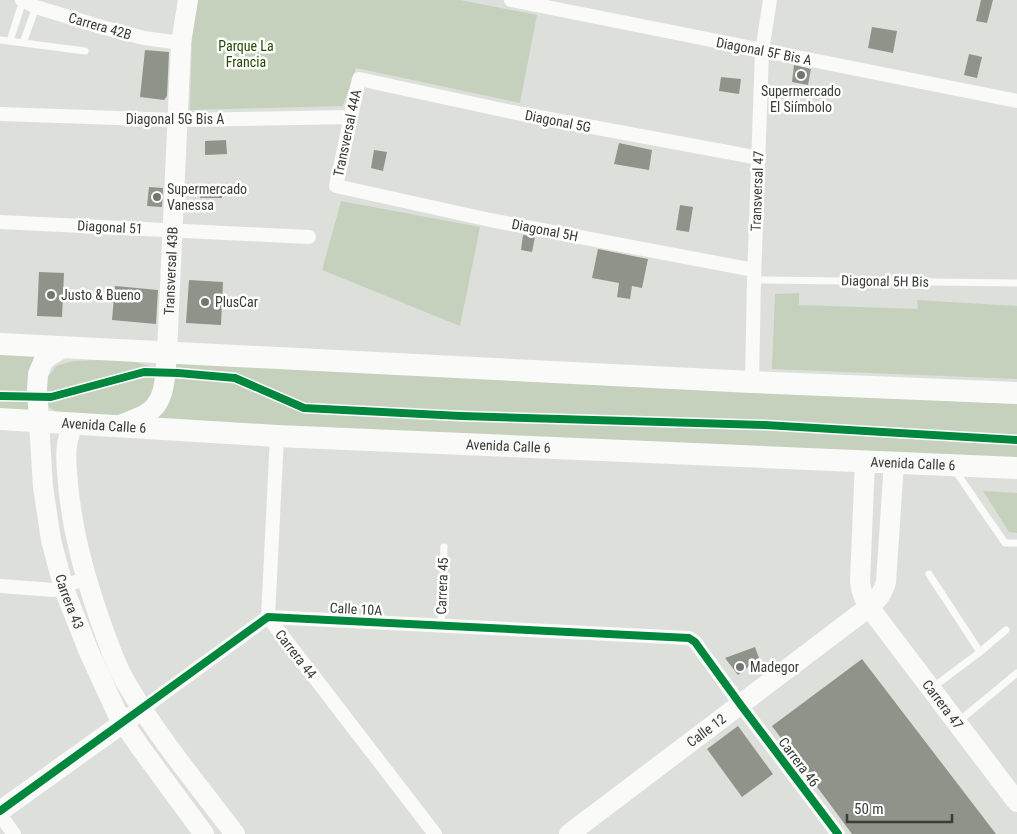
<svg xmlns="http://www.w3.org/2000/svg" width="1017" height="834" viewBox="0 0 1017 834" font-family="'Roboto Condensed',sans-serif">
<style>
.green{fill:#c5d1bd}
.building{fill:#8e9489}
.lines{fill:none;stroke-linecap:round;stroke-linejoin:round}
.lane{stroke:#fafaf9;stroke-width:7}
.street{stroke:#fafaf9;stroke-width:14}
.secondary{stroke:#fafaf9;stroke-width:20}
.primary{stroke:#fafaf9;stroke-width:22}
.cycleway-casing{stroke:#fff;stroke-width:11}
.cycleway{stroke:#00873e;stroke-width:8}
.poi-dot{fill:#727570;stroke:#fff;stroke-width:2}
.labels{text-anchor:middle;dominant-baseline:central;stroke-width:5;stroke-linejoin:round;paint-order:stroke}
.street-label{font-size:14px;fill:#393c37;stroke:#fff}
.park-label{font-size:14px;fill:#254900;stroke:#fff}
.poi-label{font-size:14px;fill:#393c37;stroke:#fff;text-anchor:start}
</style>
<rect width="100%" height="100%" fill="#dde0da"/>
<path class="green" d="M 198,0 L 460,0 L 537,15 L 520,103 L 356,68 L 343,106 L 190,110 L 192,33 Z
M 341,201 L 480,227 L 460,326 L 322,270 Z
M 799,293 L 799,305 L 918,309 L 917,300 L 1017,306 L 1017,379 L 772,369 L 775,294 Z
M 0,352 L 44,353 L 29,412 L 0,411 Z
M 125,359 L 150,366 L 156,381 L 147,408 L 116,416 L 60,414 L 49,407 L 45,389 L 48,377 L 56,366 L 73,361 Z
M 174,363 L 1017,404 L 1017,458 L 378,432 L 156,419 L 164,412 L 169,403 Z
M 983,491 L 1017,493 L 1017,533 L 1009,532 Z"/>
<path class="building" d="M 981,0 L 993,0 L 987,23 L 976,21 Z
M 872,27 L 897,31 L 893,53 L 868,48 Z
M 145,50 L 169,52 L 167,96 L 164,100 L 140,97 Z
M 969,54 L 982,57 L 977,78 L 964,75 Z
M 794,65 L 811,69 L 808,85 L 792,82 Z
M 721,77 L 741,79 L 739,94 L 719,91 Z
M 226,140 L 227,154 L 205,155 L 205,141 Z
M 619,143 L 652,150 L 649,170 L 614,164 Z
M 374,150 L 387,152 L 383,171 L 371,168 Z
M 149,187 L 163,188 L 162,207 L 147,206 Z
M 200,188 L 222,188 L 222,198 L 200,198 Z
M 680,205 L 693,207 L 689,232 L 676,230 Z
M 523,235 L 535,237 L 532,252 L 521,250 Z
M 598,249 L 648,259 L 642,288 L 632,286 L 630,299 L 617,297 L 619,283 L 592,278 Z
M 39,272 L 64,273 L 62,317 L 37,316 Z
M 189,280 L 223,282 L 221,325 L 186,323 Z
M 115,286 L 158,290 L 156,324 L 112,320 Z
M 755,647 L 759,658 L 738,675 L 725,658 Z
M 862,659 L 996,834 L 852,834 L 772,726 Z
M 738,726 L 773,774 L 742,797 L 707,749 Z"/>
<g class="lines">
<path class="lane" d="M 0,40 L 85,51
M 10,41 L 23,0
M 23,43 L 36,7
M 754,280 L 1017,283
M 954,469 L 1005,543 L 1017,543
M 929,574 L 980,652
M 441,626 L 444,547
M 932,688 L 980,652 L 1006,630
M 959,721 L 1017,673"/>
<path class="street" d="M 22,0 L 36,7 L 105,28 L 144,38 L 181,43
M 511,0 L 1017,101
M 0,114 L 177,120 L 351,117
M 0,222 L 309,237
M 754,270 L 490,220 L 336,186 L 359,79 L 512,112 L 759,158
M 752,382 L 754,280 L 762,51 L 770,0
M 277,436 L 268,617 L 435,834
M 0,586 L 54,590 L 86,578
M 142,709 L 268,617 L 689,638 L 695,642 L 740,704 L 838,834
M 0,815 L 14,834"/>
<g class="secondary">
<path id="s1" d="M 65,347 L 48,357 L 43,362 L 38,374 L 37,390 L 43,487 L 51,540 L 64,589 L 89,652 L 118,715 L 140,747 L 204,834"/>
<path d="M 73,423 C 71,430 68,437 67,445 C 65,458 67,470 68,483 C 72,532 85,577 101,623 C 109,645 116,667 128,686 C 159,739 199,786 235,834"/>
<path id="s2" d="M 118,426 C 127,422 136,419 144,415 C 167,403 165,375 167,352 L 181,43 L 188,0"/>
<path id="s3" d="M 865,461 L 860,582 C 861,591 864,599 869,607 L 1017,802"/>
<path d="M 0,811 L 134,715"/>
<path id="s4" d="M 569,834 L 869,607 C 878,599 882,595 886,582 L 894,462"/>
</g>
<g class="primary">
<path d="M 0,344 L 752,382 L 1017,393"/>
<path id="s5" d="M 0,419 L 277,436 L 1017,468"/>
</g>
<g class="cycleway-casing">
<path id="cycleway" d="M 0,396 L 51,397 L 144,372 L 178,373 L 235,378 L 304,408 L 461,416 L 765,425 L 1017,440
M 0,811 L 268,617 L 689,638 L 695,642 L 740,704 L 838,834"/>
</g>
<use href="#cycleway" class="cycleway"/>
</g>
<g class="poi-dot">
<circle cx="801" cy="75" r="5"/>
<circle cx="157" cy="197" r="5"/>
<circle cx="51" cy="295" r="5"/>
<circle cx="205" cy="302" r="5"/>
<circle cx="740" cy="667" r="5"/>
</g>
<g class="labels">
<g class="street-label">
<text transform="translate(100 26) rotate(16)">Carrera 42B</text>
<text transform="translate(764 51) rotate(11)">Diagonal 5F Bis A</text>
<text x="175" y="119">Diagonal 5G Bis A</text>
<text transform="translate(558 121) rotate(11)">Diagonal 5G</text>
<text transform="translate(347 133) rotate(-78)">Transversal 44A</text>
<text transform="translate(757 191) rotate(-88)">Transversal 47</text>
<text transform="translate(110 227) rotate(3)">Diagonal 51</text>
<text transform="translate(545 230) rotate(11)">Diagonal 5H</text>
<text stroke="none"><textPath href="#s2" startOffset="180">Transversal 43B</textPath></text>
<text transform="translate(885 281) rotate(1)">Diagonal 5H Bis</text>
<text stroke="none"><textPath href="#s5" startOffset="104">Avenida Calle 6</textPath></text>
<text stroke="none"><textPath href="#s5" startOffset="509">Avenida Calle 6</textPath></text>
<text stroke="none"><textPath href="#s5" startOffset="914">Avenida Calle 6</textPath></text>
<text transform="translate(442 586) rotate(-88)">Carrera 45</text>
<text stroke="none"><textPath href="#s1" startOffset="271">Carrera 43</textPath></text>
<text transform="translate(356 609) rotate(3)">Calle 10A</text>
<text transform="translate(296 654) rotate(52)">Carrera 44</text>
<text stroke="none"><textPath href="#s3" startOffset="270">Carrera 47</textPath></text>
<text stroke="none"><textPath href="#s4" startOffset="172">Calle 12</textPath></text>
<text transform="translate(799 762) rotate(53)">Carrera 46</text>
</g>
<g class="park-label">
<text x="246" y="46">Parque La<tspan x="246" dy="16">Francia</tspan></text>
</g>
<g class="poi-label">
<text x="801" y="91" text-anchor="middle">Supermercado<tspan x="801" dy="16">El Siímbolo</tspan></text>
<text x="167" y="189">Supermercado<tspan x="167" dy="16">Vanessa</tspan></text>
<text x="61" y="295">Justo &amp; Bueno</text>
<text x="215" y="302">PlusCar</text>
<text x="750" y="667">Madegor</text>
</g>
</g>
<path d="M847 814v8h105v-8" fill="none" stroke="#393c37" stroke-width="2.5"/>
<text x="854" y="814" font-size="15" fill="#393c37" stroke="#ffffff" stroke-width="4" paint-order="stroke">50 m</text>
</svg>
